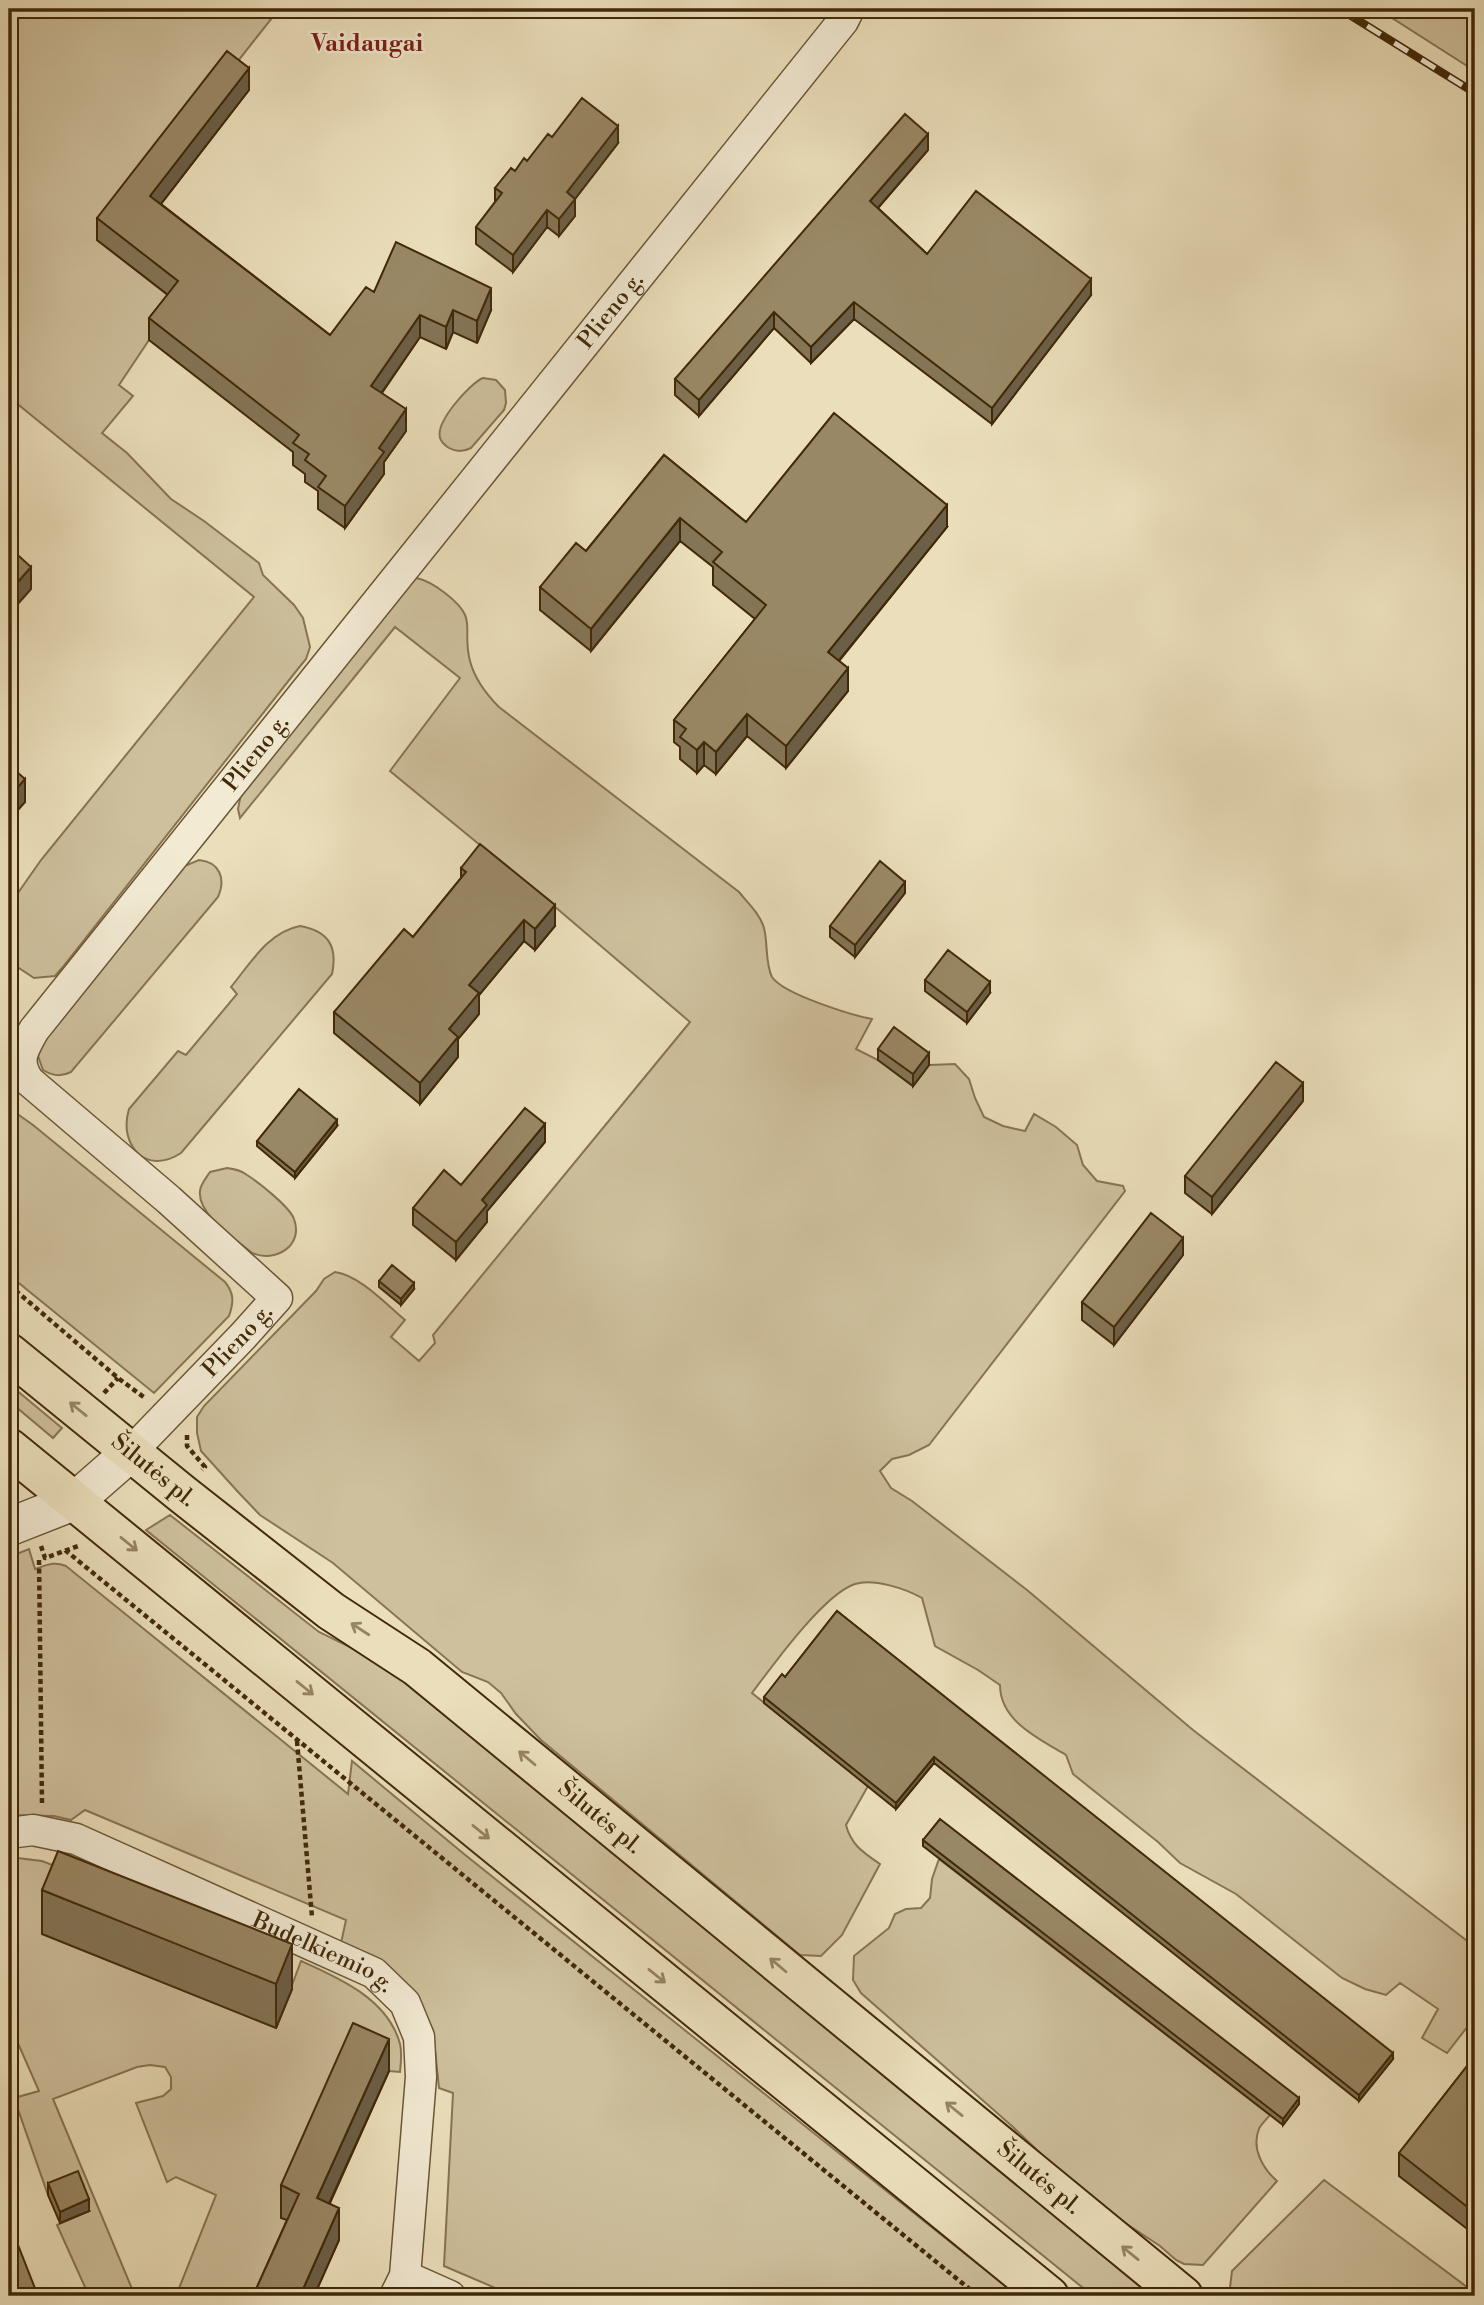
<svg xmlns="http://www.w3.org/2000/svg" width="1484" height="2305" viewBox="0 0 1484 2305" font-family="'Libre Bodoni',serif">
<style>
.green{fill:#cec09d;stroke:#887452;stroke-width:2}
.lines{fill:none;stroke-linecap:round;stroke-linejoin:round}
.minor-casing{stroke:#6c5635;stroke-width:33}
.tertiary-casing{stroke:#6c5635;stroke-width:40}
.primary-casing{stroke:#412908;stroke-width:42}
.path{stroke:#412908;stroke-width:4.5;stroke-dasharray:5 3.5;stroke-linecap:butt}
.minor{stroke:#f2ead3;stroke-width:30}
.tertiary{stroke:#f2ead3;stroke-width:37}
.primary{stroke:#ebdfbb;stroke-width:38}
.rail-casing{stroke:#412908;stroke-width:8}
.rail{stroke:#f2ead3;stroke-width:5;stroke-dasharray:16;stroke-linecap:butt}
.wall{fill:#847557;stroke:#412908;stroke-width:2}
.shaded-wall{fill:#6b5f47;stroke:#412908;stroke-width:2}
.building{fill:#998865;stroke:#412908;stroke-width:2}
.oneway{stroke:#968462}
.labels{text-anchor:middle;dominant-baseline:central;stroke-width:5;stroke-linejoin:round;paint-order:stroke}
.street-label{font-size:23px;fill:#412908;stroke:#f2ead3}
.neighbourhood-label{font-size:24px;font-weight:bold;fill:#7a1f14;stroke:#f2ead3}
</style>
<rect width="100%" height="100%" fill="#ebdfbb"/>
<filter id="stains"><feTurbulence type="fractalNoise" baseFrequency=".00286" numOctaves="4"/><feColorMatrix values="0 0 0 0 .2 0 0 0 0 .09 0 0 0 0 .02 0 0 0 .5 -.17"/></filter>
<radialGradient id="worn" r=".72"><stop offset=".6" stop-color="#630" stop-opacity="0"/><stop offset="1" stop-color="#630" stop-opacity=".3"/></radialGradient>
<path class="green" d="M 9,9 L 279,9 L 97,240 L 178,303 L 149,340 L 119,385 L 133,396 L 102,433 L 127,453 L 171,499 L 204,521 L 259,563 L 263,575 L 294,605 L 303,618 L 310,647 L 306,659 L 297,670 L 62,968 L 55,976 L 34,978 L 16,966 L 12,956 L 13,900 L 41,860 L 254,597 L 9,397 Z
M 1378,9 L 1475,9 L 1475,71 Z
M 483,378 L 496,380 L 505,390 L 506,403 L 504,410 L 471,448 C 463,452 456,452 449,448 C 446,446 443,444 441,440 C 432,425 470,383 483,378 Z
M 416,578 C 427,580 436,586 445,593 C 480,620 461,626 470,661 C 475,680 486,694 499,707 L 739,892 C 748,903 760,914 764,928 C 768,943 765,963 772,977 C 783,994 851,1015 872,1019 L 856,1049 L 878,1060 L 913,1086 L 929,1065 L 955,1064 L 969,1079 L 975,1098 L 984,1117 L 1003,1126 L 1025,1131 L 1034,1114 L 1056,1127 L 1077,1145 L 1083,1165 L 1097,1181 L 1123,1186 L 1125,1191 L 929,1445 L 909,1455 L 892,1459 L 880,1471 L 891,1488 L 912,1501 L 1027,1590 L 1193,1730 L 1475,1947 L 1475,2017 L 1447,2053 L 1422,2038 L 1438,2009 L 1400,1983 L 1386,1995 L 1365,1989 L 1342,1978 L 1236,1894 L 1180,1863 L 1158,1842 L 1073,1774 L 1066,1755 C 1039,1739 1000,1721 1000,1685 L 978,1670 L 935,1646 L 922,1598 C 906,1589 874,1578 855,1584 C 824,1594 773,1665 752,1693 L 868,1786 L 846,1825 C 851,1845 864,1853 880,1864 L 842,1935 L 821,1956 L 800,1955 L 541,1740 L 516,1714 L 501,1693 L 488,1682 L 462,1672 L 333,1563 L 260,1515 L 239,1493 L 201,1451 L 197,1433 L 197,1417 L 204,1406 L 316,1291 L 324,1279 L 335,1272 C 359,1275 386,1304 405,1320 L 391,1337 L 419,1361 L 435,1343 L 433,1335 L 690,1022 L 554,906 L 390,771 L 460,678 L 395,627 L 240,818 L 238,809 L 241,794 L 409,580 Z
M 199,860 C 220,862 226,879 218,897 L 71,1072 C 61,1077 53,1076 43,1070 L 38,1056 L 45,1038 L 182,867 Z
M 300,926 C 328,931 338,946 332,974 L 181,1153 C 146,1176 118,1145 129,1109 L 178,1051 L 186,1055 L 237,994 L 231,987 C 250,964 268,932 300,926 Z
M 9,1108 L 33,1125 L 225,1282 C 234,1293 234,1302 229,1316 L 154,1393 L 9,1275 Z
M 227,1168 C 234,1169 241,1170 247,1175 C 258,1182 290,1207 294,1219 C 304,1246 275,1263 252,1253 C 236,1239 197,1215 200,1191 C 200,1185 206,1178 210,1172 Z
M 9,1384 L 62,1428 L 53,1438 L 9,1401 Z
M 170,1515 L 319,1632 L 401,1672 L 1167,2296 L 1093,2296 L 146,1530 Z
M 29,1549 L 35,1569 C 47,1565 54,1561 66,1566 L 348,1794 L 352,1761 L 464,1854 L 1018,2296 L 514,2296 L 444,2266 L 453,2093 L 439,2088 L 433,2030 L 420,2004 L 341,1943 L 346,1920 L 85,1810 L 71,1820 L 54,1816 L 9,1815 L 9,1557 Z
M 9,1857 L 42,1861 L 68,1871 L 43,1934 L 276,2028 L 301,1961 C 339,1978 388,1999 400,2044 C 402,2052 401,2063 400,2072 L 389,2071 L 354,2055 L 299,2226 L 268,2296 L 176,2296 L 216,2195 L 176,2177 L 167,2182 L 136,2103 L 163,2096 L 171,2089 L 171,2077 L 165,2067 L 150,2065 L 137,2067 L 53,2099 L 135,2296 L 89,2296 L 57,2225 L 89,2211 L 48,2195 L 14,2098 L 39,2091 L 17,2041 L 9,2043 L 9,1923 L 14,1921 L 9,1908 Z
M 939,1859 L 1270,2115 C 1267,2119 1261,2124 1259,2129 C 1251,2148 1263,2169 1277,2181 L 1203,2265 L 1184,2264 L 1176,2260 L 1160,2246 L 1086,2197 L 1013,2127 L 861,1993 L 853,1980 L 854,1956 L 889,1928 L 895,1914 L 906,1909 L 921,1908 L 930,1898 L 932,1879 Z
M 1324,2180 L 1475,2293 L 1475,2296 L 1229,2296 L 1232,2271 Z"/>
<g class="lines">
<g class="minor-casing">
<g id="minor">
<path id="s1" d="M 131,1452 L 243,1336 L 277,1298 L 169,1200 L 29,1081 C 15,1060 23,1050 34,1030 L 843,21 L 849,9"/>
<path id="s2" d="M 9,1833 L 33,1830 L 76,1839 L 374,1973 L 405,2003 L 419,2037 L 421,2077 L 405,2276 L 395,2296"/>
<path d="M 405,2276 L 450,2296"/>
</g>
</g>
<g class="tertiary-casing">
<path id="tertiary" d="M 9,1527 L 75,1501 L 131,1452"/>
</g>
<g class="primary-casing">
<g id="primary">
<path id="s3" d="M 9,1353 L 181,1493 L 331,1611 L 417,1667 L 1183,2296"/>
<path d="M 9,1448 L 1049,2296"/>
</g>
</g>
<path class="path" d="M 9,1285 L 118,1378 L 145,1398
M 104,1393 L 118,1378
M 187,1435 L 187,1446 L 205,1467 L 202,1470
M 41,1546 L 45,1558 L 78,1546
M 65,1550 L 978,2296
M 39,1560 L 42,1804
M 297,1741 L 312,1917"/>
<use href="#minor" class="minor"/>
<use href="#tertiary" class="tertiary"/>
<use href="#primary" class="primary"/>
<g class="rail-casing">
<path id="rail" d="M 1340,9 L 1475,93"/>
</g>
<use href="#rail" class="rail"/>
</g>
<path class="wall" d="M 249,90 L 161,204 L 330,335 L 374,292 L 491,310 L 477,343 L 453,332 L 446,349 L 420,337 L 382,393 L 406,431 L 384,462 L 384,474 L 345,528 L 318,509 L 318,491 L 305,482 L 305,474 L 293,465 L 293,452 L 149,340 L 149,318 L 168,295 L 97,240 L 97,218 Z
M 552,137 L 618,143 L 575,199 L 575,216 L 559,236 L 547,227 L 513,272 L 476,244 L 476,227 L 495,202 L 495,188 L 527,161 Z
M 928,150 L 878,208 L 927,254 L 1091,295 L 992,424 L 854,319 L 811,363 L 774,328 L 699,416 L 675,395 L 675,379 Z
M 664,455 L 746,522 L 947,527 L 839,661 L 848,691 L 786,768 L 747,736 L 716,774 L 704,765 L 697,773 L 680,759 L 680,747 L 674,742 L 674,720 L 755,619 L 713,585 L 713,567 L 680,541 L 591,651 L 540,610 L 540,587 L 586,551 Z
M 461,868 L 555,926 L 535,950 L 524,941 L 479,995 L 479,1014 L 458,1039 L 458,1057 L 420,1104 L 334,1033 L 334,1012 L 413,937 L 461,878 Z
M 905,893 L 855,957 L 830,937 L 830,926 Z
M 925,980 L 990,993 L 967,1023 L 925,991 Z
M 878,1049 L 929,1065 L 913,1086 L 878,1060 Z
M 1303,1101 L 1212,1214 L 1185,1193 L 1185,1176 Z
M 337,1126 L 295,1178 L 257,1146 L 257,1141 Z
M 545,1142 L 487,1211 L 487,1222 L 456,1260 L 413,1225 L 413,1208 L 461,1185 Z
M 1183,1255 L 1114,1345 L 1082,1320 L 1082,1302 Z
M 379,1281 L 414,1289 L 401,1305 L 379,1287 Z
M 837,1611 L 1393,2059 L 1359,2101 L 934,1763 L 896,1809 L 764,1703 L 764,1697 L 785,1677 Z
M 923,1840 L 1299,2104 L 1283,2125 L 923,1846 Z
M 42,1890 L 292,1989 L 276,2028 L 42,1934 Z
M 1475,2056 L 1475,2235 L 1399,2176 L 1399,2153 Z
M 389,2071 L 330,2203 L 339,2240 L 314,2296 L 253,2296 L 287,2220 L 281,2218 L 281,2185 Z
M 48,2183 L 89,2211 L 60,2223 L 48,2195 Z"/>
<path class="shaded-wall" d="M 249,68 L 249,90 L 150,218 L 150,196 Z
M 618,126 L 618,143 L 575,199 L 575,216 L 559,236 L 559,219 L 567,192 Z
M 928,134 L 928,150 L 870,217 L 870,201 Z
M 547,210 L 547,227 L 513,272 L 513,255 Z
M 1091,279 L 1091,295 L 992,424 L 992,408 Z
M 491,288 L 491,310 L 477,343 L 477,321 Z
M 854,302 L 854,319 L 811,363 L 811,347 Z
M 453,310 L 453,332 L 446,349 L 446,327 Z
M 774,312 L 774,328 L 699,416 L 699,400 Z
M 420,315 L 420,337 L 371,408 L 371,386 Z
M 406,409 L 406,431 L 384,462 L 384,474 L 345,528 L 345,506 L 379,448 Z
M 947,505 L 947,527 L 828,674 L 828,652 Z
M 680,518 L 680,541 L 591,651 L 591,629 Z
M 31,567 L 31,589 L 9,614 L 9,592 Z
M 848,668 L 848,691 L 786,768 L 786,746 Z
M 747,714 L 747,736 L 716,774 L 716,752 Z
M 704,742 L 704,765 L 697,773 L 697,750 Z
M 25,779 L 25,802 L 9,820 L 9,797 Z
M 905,882 L 905,893 L 855,957 L 855,945 Z
M 555,905 L 555,926 L 535,950 L 535,929 Z
M 524,920 L 524,941 L 479,995 L 479,1014 L 458,1039 L 458,1057 L 420,1104 L 420,1083 L 449,1029 L 469,985 Z
M 990,982 L 990,993 L 967,1023 L 967,1012 Z
M 929,1053 L 929,1065 L 913,1086 L 913,1074 Z
M 1303,1083 L 1303,1101 L 1212,1214 L 1212,1197 Z
M 337,1120 L 337,1126 L 295,1178 L 295,1172 Z
M 545,1124 L 545,1142 L 487,1211 L 487,1222 L 456,1260 L 456,1242 L 482,1200 Z
M 1183,1238 L 1183,1255 L 1114,1345 L 1114,1327 Z
M 414,1283 L 414,1289 L 401,1305 L 401,1299 Z
M 934,1757 L 934,1763 L 896,1809 L 896,1803 Z
M 14,1889 L 14,1921 L 9,1923 L 9,1891 Z
M 292,1944 L 292,1989 L 276,2028 L 276,1984 Z
M 389,2039 L 389,2071 L 317,2230 L 317,2198 Z
M 1393,2053 L 1393,2059 L 1359,2101 L 1359,2095 Z
M 1299,2098 L 1299,2104 L 1283,2125 L 1283,2119 Z
M 89,2199 L 89,2211 L 60,2223 L 60,2212 Z
M 339,2208 L 339,2240 L 314,2296 L 300,2296 Z"/>
<path class="building" d="M 227,51 L 249,68 L 150,196 L 330,335 L 366,287 L 374,292 L 396,242 L 491,288 L 477,321 L 453,310 L 446,327 L 420,315 L 371,386 L 406,409 L 379,448 L 384,452 L 345,506 L 318,487 L 326,476 L 305,460 L 309,454 L 293,443 L 299,435 L 149,318 L 178,281 L 97,218 Z
M 582,98 L 618,126 L 567,192 L 575,199 L 559,219 L 547,210 L 513,255 L 476,227 L 502,193 L 495,188 L 511,168 L 515,171 L 524,158 L 527,161 L 548,134 L 552,137 Z
M 905,114 L 928,134 L 870,201 L 927,254 L 976,191 L 1091,279 L 992,408 L 854,302 L 811,347 L 774,312 L 699,400 L 675,379 Z
M 834,413 L 947,505 L 828,652 L 848,668 L 786,746 L 747,714 L 716,752 L 704,742 L 697,750 L 680,737 L 686,729 L 674,720 L 766,605 L 713,562 L 722,552 L 680,518 L 591,629 L 540,587 L 576,543 L 586,551 L 664,455 L 746,522 Z
M 9,547 L 31,567 L 9,592 Z
M 9,765 L 25,779 L 9,797 Z
M 480,844 L 555,905 L 535,929 L 524,920 L 469,985 L 479,993 L 449,1029 L 458,1037 L 420,1083 L 334,1012 L 404,929 L 413,937 L 466,872 L 461,868 Z
M 880,861 L 905,882 L 855,945 L 830,926 Z
M 948,950 L 990,982 L 967,1012 L 925,980 Z
M 894,1027 L 929,1053 L 913,1074 L 878,1049 Z
M 1276,1062 L 1303,1083 L 1212,1197 L 1185,1176 Z
M 299,1089 L 337,1120 L 295,1172 L 257,1141 Z
M 525,1108 L 545,1124 L 482,1200 L 487,1205 L 456,1242 L 413,1208 L 444,1170 L 461,1185 Z
M 1151,1213 L 1183,1238 L 1114,1327 L 1082,1302 Z
M 392,1265 L 414,1283 L 401,1299 L 379,1281 Z
M 837,1611 L 1393,2053 L 1359,2095 L 934,1757 L 896,1803 L 764,1697 L 782,1674 L 785,1677 Z
M 940,1819 L 1299,2098 L 1283,2119 L 923,1840 Z
M 58,1851 L 292,1944 L 276,1984 L 42,1890 Z
M 9,1876 L 14,1889 L 9,1891 Z
M 353,2023 L 389,2039 L 317,2198 L 339,2208 L 300,2296 L 253,2296 L 299,2194 L 281,2185 Z
M 1475,2056 L 1475,2213 L 1399,2153 Z
M 78,2171 L 89,2199 L 60,2212 L 48,2183 Z
M 9,2222 L 38,2296 L 9,2296 Z"/>
<defs><path id="oneway-shaft" d="M-6 0H5M1.5-3L5.5 0L1.5 3" fill="none" stroke-width="1.6" stroke-linecap="round" stroke-linejoin="round" transform="scale(1.75)"/></defs>
<g class="oneway">
<use href="#oneway-shaft" transform="translate(78 1409) rotate(-141)"/>
<use href="#oneway-shaft" transform="translate(129 1544) rotate(39)"/>
<use href="#oneway-shaft" transform="translate(360 1629) rotate(-147)"/>
<use href="#oneway-shaft" transform="translate(305 1688) rotate(39)"/>
<use href="#oneway-shaft" transform="translate(527 1758) rotate(-140)"/>
<use href="#oneway-shaft" transform="translate(481 1832) rotate(39)"/>
<use href="#oneway-shaft" transform="translate(778 1965) rotate(-140)"/>
<use href="#oneway-shaft" transform="translate(657 1976) rotate(39)"/>
<use href="#oneway-shaft" transform="translate(954 2109) rotate(-141)"/>
<use href="#oneway-shaft" transform="translate(1130 2253) rotate(-141)"/>
</g>
<g class="labels">
<g class="street-label">
<text stroke="none"><textPath href="#s1" startOffset="1519">Plieno g.</textPath></text>
<text stroke="none"><textPath href="#s1" startOffset="952">Plieno g.</textPath></text>
<text stroke="none"><textPath href="#s1" startOffset="154">Plieno g.</textPath></text>
<text stroke="none"><textPath href="#s3" startOffset="186">Šilutės pl.</textPath></text>
<text stroke="none"><textPath href="#s3" startOffset="752">Šilutės pl.</textPath></text>
<text stroke="none"><textPath href="#s2" startOffset="340">Budelkiemio g.</textPath></text>
<text stroke="none"><textPath href="#s3" startOffset="1320">Šilutės pl.</textPath></text>
</g>
<g class="neighbourhood-label">
<text x="367" y="44">Vaidaugai</text>
</g>
</g>
<rect width="1484" height="2305" fill="none" stroke="#ebdfbb" stroke-width="35"/>
<rect x="10" y="10" width="1463" height="2284" fill="none" stroke="#412908" stroke-width="3.5"/>
<rect x="18" y="18" width="1449" height="2270" fill="none" stroke="#412908" stroke-width="2"/>
<rect width="100%" height="100%" filter="url(#stains)"/>
<rect width="100%" height="100%" fill="url(#worn)"/>
</svg>
